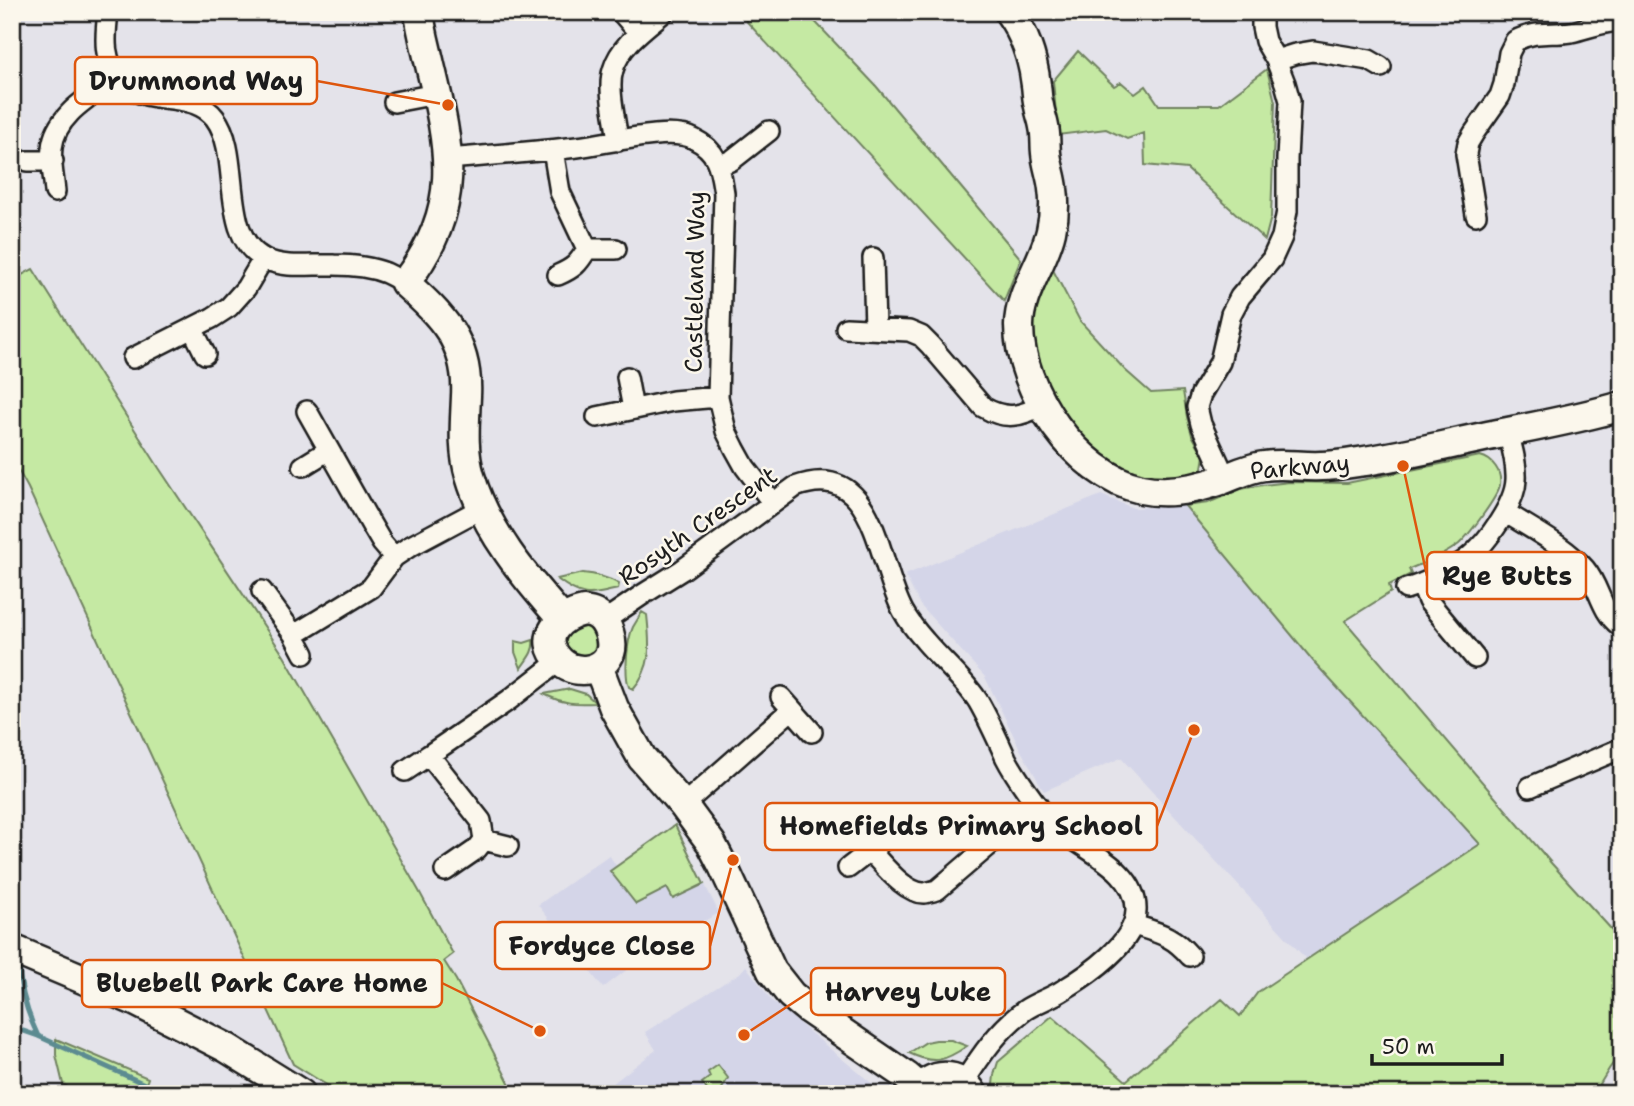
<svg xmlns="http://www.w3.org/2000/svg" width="1634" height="1106" viewBox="0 0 1634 1106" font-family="'Shantell Sans',sans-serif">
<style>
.built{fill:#d4d5e8}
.green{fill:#c5e9a3;stroke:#708260;stroke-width:2}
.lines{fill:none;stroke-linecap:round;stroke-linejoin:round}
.stream{stroke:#5b8b91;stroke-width:5}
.street-casing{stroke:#1c1c1c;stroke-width:24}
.secondary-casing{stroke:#1c1c1c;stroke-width:33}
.street{stroke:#fbf7ec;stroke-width:19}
.secondary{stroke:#fbf7ec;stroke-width:28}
.labels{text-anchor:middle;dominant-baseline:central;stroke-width:5;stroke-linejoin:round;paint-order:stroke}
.street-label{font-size:24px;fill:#1c1c1c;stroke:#fbf7ec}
.leader{fill:none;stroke:#de560d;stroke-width:2.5}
.callout-dot{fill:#de560d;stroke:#fbf7ec;stroke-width:2.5}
.callout{fill:#fbf7ec;stroke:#de560d;stroke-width:2.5}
.callout-label{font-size:26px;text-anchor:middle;font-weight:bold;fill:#1c1c1c}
</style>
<rect width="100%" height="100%" fill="#e4e3ea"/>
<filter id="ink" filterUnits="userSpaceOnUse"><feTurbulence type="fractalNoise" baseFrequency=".0143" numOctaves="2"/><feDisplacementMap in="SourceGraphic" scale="14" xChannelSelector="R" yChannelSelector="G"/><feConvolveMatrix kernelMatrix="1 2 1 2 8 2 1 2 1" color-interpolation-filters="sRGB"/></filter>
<g filter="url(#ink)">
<path class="built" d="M 1101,495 L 1133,508 L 1185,506 L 1314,662 L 1480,843 L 1306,959 L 1121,758 L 1044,791 L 1020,749 L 985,677 L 920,605 L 905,575 Z
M 675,825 L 719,913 L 639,956 L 641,959 L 603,988 L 538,905 L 609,855 L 617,867 Z
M 746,966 L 772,1001 L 875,1086 L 881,1094 L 599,1094 L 656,1050 L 645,1032 L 740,973 Z"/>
<path class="green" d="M 738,12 L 806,12 L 876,86 L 1021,259 L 1004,301 Z
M 1078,51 L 1114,86 L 1121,82 L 1135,94 L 1146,86 L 1159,105 L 1219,105 L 1267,69 L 1275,102 L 1271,217 L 1265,240 L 1187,169 L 1145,165 L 1144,133 L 1127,139 L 1106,129 L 1058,135 L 1053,81 Z
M 33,269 L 159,468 L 284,656 L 419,891 L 453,954 L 444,961 L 456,980 L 515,1094 L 341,1094 L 293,1064 L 28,488 L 12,459 L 12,280 Z
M 1053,270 L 1080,321 L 1125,370 L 1151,393 L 1183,391 L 1187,417 L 1192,435 L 1204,456 L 1202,468 L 1197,477 L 1163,480 L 1137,474 L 1116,465 L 1096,454 L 1063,415 L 1038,371 L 1032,328 L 1036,296 L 1045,274 Z
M 1480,456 C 1493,459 1502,472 1500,485 C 1497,498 1469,535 1459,544 C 1445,555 1426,562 1409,569 L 1411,574 L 1389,585 L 1391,592 L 1345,621 L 1552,864 L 1622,941 L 1622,989 L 1620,990 L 1622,993 L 1622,1051 L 1609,1069 L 1594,1094 L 997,1094 L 993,1085 L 994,1075 L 998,1062 L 1052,1016 L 1126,1081 L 1222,999 L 1240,1016 L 1258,992 L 1480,844 L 1314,662 L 1185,506 L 1208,503 L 1241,489 L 1263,485 L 1290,482 L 1347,483 Z
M 583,573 C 597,574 607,577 619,584 L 618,589 C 588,596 582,598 557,579 Z
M 642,612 L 647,615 C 650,644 653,666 633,689 L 629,687 C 624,674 627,640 633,627 C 636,622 639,617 642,612 Z
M 578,621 L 596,628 L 598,648 L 589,657 L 570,654 L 564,643 L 564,637 Z
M 533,640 C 535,651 527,659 521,668 L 515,652 L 515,641 L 524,643 Z
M 570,689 L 586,694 L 596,703 C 575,704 563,704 544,694 Z
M 675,825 L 704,884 L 673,899 L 667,888 L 636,904 L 610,871 Z
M 56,1039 L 148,1078 L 144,1090 L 124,1094 L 79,1094 L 63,1084 L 56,1055 Z
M 936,1040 L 951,1040 L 967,1046 C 945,1061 934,1065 909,1053 L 926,1042 Z
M 718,1065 L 728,1078 L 719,1094 L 710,1094 L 702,1083 L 710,1077 L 708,1072 Z"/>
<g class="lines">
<path class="stream" d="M 12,924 L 16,942
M 18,962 C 20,988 27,1013 38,1036 L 167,1094
M 12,1027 L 38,1036"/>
<g class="street-casing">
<path id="street" d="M 108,12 C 105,37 102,63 123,82 C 129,88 137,93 146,95 C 154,97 163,98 172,99 C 188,101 204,104 215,118 C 243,155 218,236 265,259 C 285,269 312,264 334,265 C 350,265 371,267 386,273 C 393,276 399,280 405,283
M 621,12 L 639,33
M 1276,60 L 1295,54 L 1313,51 L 1369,60 L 1381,67
M 394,102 L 436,94
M 618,141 C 616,121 607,89 613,70 C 620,45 645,28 664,12
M 553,150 L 560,192 L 587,249 C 578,264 574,268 558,275
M 448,159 C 491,155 534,152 577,147 C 606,144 670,126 694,139 C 719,151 720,169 724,193 L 718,397 L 726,431 L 735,449 L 745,467 L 772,502
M 28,161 L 53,161
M 719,166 L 732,160 L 769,131
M 55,192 C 54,178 50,162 52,148 C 55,114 93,95 117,77
M 1476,215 L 1466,154 L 1468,143 L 1474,133 L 1500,96 L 1504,84 L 1509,53 L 1515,41 C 1536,30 1550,35 1571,32 C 1589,28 1604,21 1622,21
M 587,249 L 616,249
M 873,258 L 875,328
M 192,328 L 205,354
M 846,328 L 909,331 L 921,336 L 930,345 L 983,407 C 1005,420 1021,417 1042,405
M 133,358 L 212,318 L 229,307 L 246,288 L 263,259
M 627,377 L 633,409
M 307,411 L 372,526 L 382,543 L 394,557
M 597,417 L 673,401 L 718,397
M 303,466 L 329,450
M 1226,479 L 1201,424 L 1197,407 L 1201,394 L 1220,362 L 1231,314 L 1240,297 L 1272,259 L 1282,237 L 1287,211 L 1287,159 L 1290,101 L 1285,83 L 1276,60 L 1265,41 L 1262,27 L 1262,12
M 1505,512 C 1531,529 1564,545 1585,569 C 1600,587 1600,610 1619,625 L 1622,625
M 1421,584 L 1428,601 L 1475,658
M 1406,589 C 1426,583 1453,570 1469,557 C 1487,543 1515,504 1516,480 C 1517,464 1512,447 1508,432
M 262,591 L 294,635 L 304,654
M 604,621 L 642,595 L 682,570 L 795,487 C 876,457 877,563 903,611 C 909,622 917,632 925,641 C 942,661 963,678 978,701 C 989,720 997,738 1006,758 C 1014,774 1039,810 1052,823 C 1079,849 1138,868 1136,911 C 1135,943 1088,975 1063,990 C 1051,998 1037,1002 1025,1010 C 999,1029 981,1055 964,1082
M 294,635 L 371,588 L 394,557 L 409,547 L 482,508
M 781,697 L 812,732
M 405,771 L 429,755
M 1530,787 L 1622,748
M 683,805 L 791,710
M 484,840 L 508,846
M 870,851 L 887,837
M 848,868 L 870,851 C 883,864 905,894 925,893 C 926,893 936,890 937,890 L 1013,825 L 1038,806
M 445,871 L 477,849 L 484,840 L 481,821 L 429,755 L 509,700 L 559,661
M 1134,925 C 1159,933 1172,935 1190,956"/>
</g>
<g class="secondary-casing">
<path id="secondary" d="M 419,12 C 421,30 426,47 430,65 C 451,152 463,207 405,283 C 442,316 469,342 466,396 C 465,423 462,449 470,476 C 486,531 525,577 562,619
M 1009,12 C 1025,34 1033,59 1036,85 C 1037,92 1037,100 1039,106 C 1040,113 1043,120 1044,127 C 1046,135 1045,144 1046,153 C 1047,165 1052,177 1053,189 C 1055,203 1054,218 1051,231 C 1044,263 1019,293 1019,326 C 1019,390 1077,475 1141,489 C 1169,495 1197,489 1224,479 C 1237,474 1249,468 1264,466 C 1283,463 1302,467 1321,466 C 1334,466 1346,464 1358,462 C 1402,456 1445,445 1488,436 C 1532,427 1578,419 1622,406
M 584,611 C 588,612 592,612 595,614 C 608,620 616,645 608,657 C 598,673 573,674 560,661 C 537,638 559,616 584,611 Z
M 598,666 L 614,708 L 642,758 L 683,805 L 711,843 L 723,866 L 772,971 L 791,995 L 808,1009 L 906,1076 L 920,1088
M 12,949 L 133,1000 L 227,1048 L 301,1094
M 917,1094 C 930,1071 960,1071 973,1094"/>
</g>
<use href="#street" class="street"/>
<use href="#secondary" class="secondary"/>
</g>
</g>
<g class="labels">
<g class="street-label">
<text transform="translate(695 282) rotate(-89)">Castleland Way</text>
<text transform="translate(1300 467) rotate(-5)">Parkway</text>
<text transform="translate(698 526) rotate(-35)">Rosyth Crescent</text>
</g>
</g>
<path class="leader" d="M448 105L317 81M1403 466L1427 576M1194 730L1157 826M733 860L710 946M540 1031L442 983M744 1035L811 991"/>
<g class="callout-dot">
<circle cx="448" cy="105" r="7"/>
<circle cx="1403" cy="466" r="7"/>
<circle cx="1194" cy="730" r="7"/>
<circle cx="733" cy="860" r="7"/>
<circle cx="540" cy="1031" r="7"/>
<circle cx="744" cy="1035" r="7"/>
</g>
<g class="callout">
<rect x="75" y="57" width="242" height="47" rx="7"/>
<rect x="1427" y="552" width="159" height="47" rx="7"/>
<rect x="765" y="803" width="392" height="47" rx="7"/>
<rect x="495" y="922" width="215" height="47" rx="7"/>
<rect x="82" y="960" width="360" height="47" rx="7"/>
<rect x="811" y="968" width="194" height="47" rx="7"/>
</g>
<g class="callout-label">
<text x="196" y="90">Drummond Way</text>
<text x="1507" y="585">Rye Butts</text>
<text x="961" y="835">Homefields Primary School</text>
<text x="602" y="955">Fordyce Close</text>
<text x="262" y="992">Bluebell Park Care Home</text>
<text x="908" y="1001">Harvey Luke</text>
</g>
<rect width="1634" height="1106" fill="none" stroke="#fbf7ec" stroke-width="42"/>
<rect x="21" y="21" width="1592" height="1064" fill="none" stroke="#1c1c1c" stroke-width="2.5" filter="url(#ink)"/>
<path d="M1372 1054v10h130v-10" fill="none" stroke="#1c1c1c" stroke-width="3.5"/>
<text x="1382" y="1054" font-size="21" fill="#1c1c1c" stroke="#fbf7ec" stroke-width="5" paint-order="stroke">50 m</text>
</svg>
